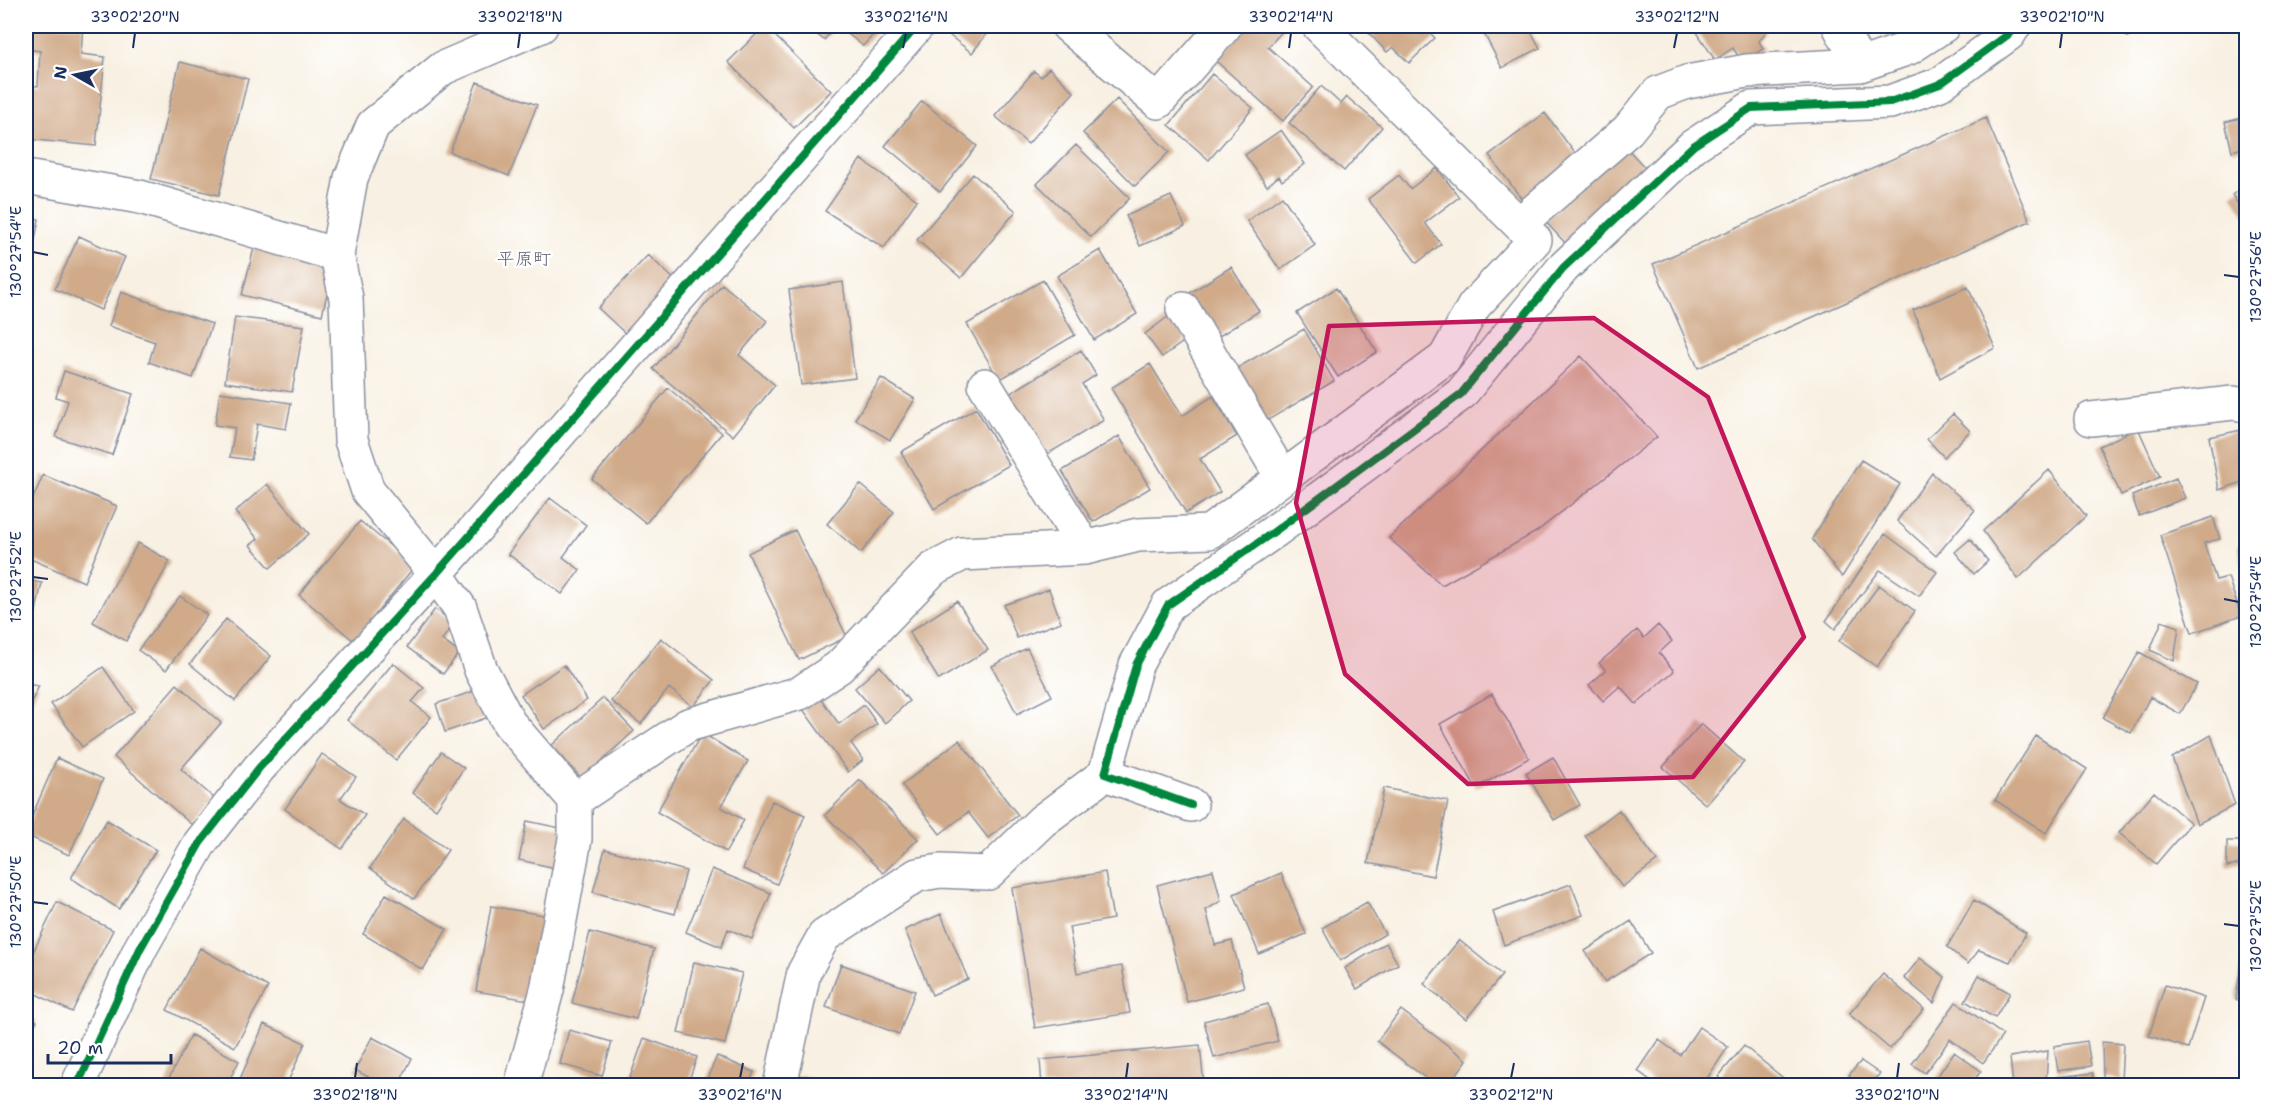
<svg xmlns="http://www.w3.org/2000/svg" width="2272" height="1111" viewBox="0 0 2272 1111" font-family="'Shantell Sans','Klee One',sans-serif">
<style>
.building{fill:#d0aa89}
.lines{fill:none;stroke-linecap:round;stroke-linejoin:round}
.minor-casing{stroke:#8a90a0;stroke-width:36}
.minor{stroke:#fff;stroke-width:33}
.cycleway-casing{stroke:#fff;stroke-width:11}
.cycleway{stroke:#00873e;stroke-width:8}
.marked{fill:#c2185b;fill-opacity:0.2;stroke:#c2185b;stroke-width:4.5;stroke-linejoin:round}
.ticks{fill:none;stroke:#1b2f5e;stroke-width:2}
.labels{text-anchor:middle;dominant-baseline:central;stroke-width:5;stroke-linejoin:round;paint-order:stroke}
.quarter-label{font-size:18px;fill:#5a5a6d;stroke:#fff}
.neatline{fill:none;stroke:#1b2f5e;stroke-width:2}
.ticks-label{font-size:15px;text-anchor:middle;fill:#1b2f5e}
</style>
<rect width="100%" height="100%" fill="#fff"/>
<filter id="ink" filterUnits="userSpaceOnUse"><feTurbulence type="fractalNoise" baseFrequency=".0167" numOctaves="2"/><feDisplacementMap in="SourceGraphic" scale="12" xChannelSelector="R" yChannelSelector="G"/><feConvolveMatrix kernelMatrix="1 2 1 2 8 2 1 2 1" color-interpolation-filters="sRGB"/></filter>
<filter id="wash" filterUnits="userSpaceOnUse"><feTurbulence type="fractalNoise" baseFrequency=".008" numOctaves="4" result="noise"/><feDisplacementMap in="SourceGraphic" scale="24" xChannelSelector="R" yChannelSelector="G"/><feGaussianBlur stdDeviation="1.35" result="paint"/><feColorMatrix in="noise" values="0 0 0 0 0 0 0 0 0 0 0 0 0 0 0 0 0 1.4 0 .05"/><feComposite in="paint" operator="in"/></filter>
<g filter="url(#wash)">
<rect width="100%" height="100%" fill="#f8f0e2"/>
<g id="blocks">
<path class="building" d="M 26,26 L 83,26 L 81,54 L 105,57 L 96,146 L 26,139 L 26,85 L 38,86 L 40,51 L 26,49 Z
M 765,26 L 831,91 L 794,128 L 728,62 Z
M 806,26 L 836,26 L 824,40 Z
M 838,26 L 881,26 L 863,46 Z
M 942,26 L 993,26 L 972,53 L 940,28 Z
M 1247,26 L 1287,26 L 1268,47 L 1313,87 L 1283,121 L 1216,61 Z
M 1362,26 L 1423,26 L 1435,38 L 1409,63 L 1393,47 L 1387,52 Z
M 1480,26 L 1528,26 L 1540,48 L 1502,68 Z
M 1693,26 L 1762,26 L 1766,32 L 1759,41 L 1763,49 L 1742,62 L 1733,48 L 1715,60 Z
M 1853,26 L 1880,26 L 1859,36 Z
M 2120,26 L 2149,26 L 2127,37 Z
M 180,62 L 248,79 L 219,195 L 151,179 Z
M 1049,68 L 1074,92 L 1028,144 L 995,116 L 1034,71 L 1041,77 Z
M 1212,74 L 1253,108 L 1209,160 L 1169,125 Z
M 477,82 L 537,105 L 509,176 L 450,152 Z
M 1321,86 L 1341,104 L 1347,97 L 1382,127 L 1344,171 L 1289,123 Z
M 1117,99 L 1169,152 L 1135,186 L 1083,133 Z
M 922,101 L 977,146 L 940,192 L 885,146 Z
M 1545,113 L 1580,160 L 1524,202 L 1489,155 Z
M 2246,117 L 2246,147 L 2232,151 L 2225,122 Z
M 1986,118 L 2030,221 L 1698,368 L 1653,264 Z
M 1281,130 L 1305,164 L 1282,181 L 1279,176 L 1267,186 L 1245,155 Z
M 1076,145 L 1130,198 L 1091,237 L 1037,184 Z
M 1625,146 L 1648,171 L 1567,245 L 1544,220 Z
M 861,159 L 917,200 L 884,248 L 825,211 Z
M 1437,168 L 1459,197 L 1425,223 L 1441,244 L 1417,263 L 1368,199 L 1399,175 L 1410,189 Z
M 973,174 L 1016,211 L 961,278 L 917,240 Z
M 2246,185 L 2246,216 L 2232,195 Z
M 1171,196 L 1185,226 L 1140,246 L 1126,216 Z
M 1282,196 L 1315,245 L 1280,270 L 1247,221 Z
M 26,216 L 39,219 L 27,283 L 26,283 Z
M 79,236 L 125,257 L 101,310 L 55,289 Z
M 254,248 L 333,269 L 322,315 L 242,295 Z
M 1100,250 L 1137,314 L 1094,340 L 1057,276 Z
M 648,255 L 678,283 L 629,337 L 598,308 Z
M 1231,267 L 1259,311 L 1213,340 L 1185,296 Z
M 1043,280 L 1075,335 L 999,380 L 967,324 Z
M 843,282 L 855,378 L 801,385 L 789,290 Z
M 722,284 L 767,321 L 739,355 L 775,385 L 733,436 L 653,369 Z
M 1968,287 L 1995,348 L 1940,378 L 1913,310 Z
M 1336,288 L 1377,352 L 1338,377 L 1297,313 Z
M 121,292 L 212,324 L 193,378 L 149,362 L 155,342 L 109,326 Z
M 1169,316 L 1186,340 L 1162,357 L 1145,334 Z
M 235,317 L 304,326 L 292,392 L 225,382 Z
M 1304,329 L 1334,381 L 1263,423 L 1232,371 Z
M 26,347 L 33,349 L 26,372 Z
M 1081,350 L 1096,375 L 1082,384 L 1104,420 L 1046,455 L 1009,394 Z
M 1581,356 L 1657,437 L 1536,532 L 1442,585 L 1389,538 Z
M 1150,364 L 1182,416 L 1213,396 L 1237,436 L 1200,459 L 1220,492 L 1186,513 L 1111,388 Z
M 64,371 L 133,394 L 112,455 L 56,437 L 68,401 L 56,397 Z
M 881,378 L 915,399 L 890,440 L 855,419 Z
M 668,388 L 722,433 L 646,523 L 592,479 Z
M 220,392 L 291,403 L 286,429 L 257,424 L 251,460 L 230,457 L 235,428 L 215,425 Z
M 976,408 L 1009,465 L 934,509 L 901,452 Z
M 1953,414 L 1970,431 L 1944,457 L 1927,439 Z
M 2138,428 L 2160,477 L 2121,495 L 2099,446 Z
M 2246,429 L 2246,481 L 2219,490 L 2209,437 Z
M 1119,436 L 1150,488 L 1093,522 L 1062,471 Z
M 1861,460 L 1900,484 L 1842,577 L 1812,539 Z
M 2049,470 L 2086,516 L 2018,579 L 1983,531 Z
M 1932,473 L 1975,510 L 1936,556 L 1897,521 Z
M 43,475 L 117,506 L 84,582 L 26,557 L 26,515 Z
M 2176,478 L 2185,498 L 2139,516 L 2132,496 Z
M 267,484 L 309,534 L 270,568 L 250,545 L 258,539 L 235,512 Z
M 860,484 L 894,512 L 861,553 L 827,524 Z
M 550,498 L 586,525 L 563,557 L 580,570 L 562,594 L 508,554 Z
M 2213,517 L 2220,539 L 2204,543 L 2216,580 L 2228,577 L 2241,616 L 2192,633 L 2160,535 Z
M 360,521 L 415,566 L 354,641 L 299,595 Z
M 795,530 L 847,637 L 799,660 L 748,553 Z
M 1885,534 L 1937,572 L 1919,596 L 1880,570 L 1835,629 L 1826,621 Z
M 1970,539 L 1988,561 L 1974,574 L 1955,552 Z
M 138,543 L 170,561 L 126,641 L 93,622 Z
M 2246,543 L 2246,581 L 2238,546 Z
M 26,580 L 42,583 L 29,643 L 26,642 Z
M 1879,585 L 1915,611 L 1877,667 L 1839,641 Z
M 1049,589 L 1061,622 L 1017,638 L 1004,605 Z
M 180,596 L 207,615 L 166,670 L 138,650 Z
M 957,601 L 988,650 L 939,680 L 909,632 Z
M 435,609 L 454,623 L 442,640 L 459,653 L 443,674 L 407,647 Z
M 226,619 L 271,656 L 235,701 L 190,664 Z
M 2162,621 L 2179,627 L 2174,661 L 2150,650 Z
M 1658,625 L 1672,641 L 1659,653 L 1674,671 L 1636,704 L 1620,686 L 1603,701 L 1589,685 L 1606,670 L 1599,663 L 1637,630 L 1644,638 Z
M 661,638 L 714,680 L 693,707 L 669,688 L 641,724 L 611,701 Z
M 1027,648 L 1052,696 L 1017,714 L 992,666 Z
M 2139,652 L 2197,684 L 2180,714 L 2150,697 L 2131,733 L 2103,718 Z
M 393,663 L 424,688 L 412,702 L 431,717 L 396,760 L 347,720 Z
M 564,665 L 587,700 L 544,729 L 521,695 Z
M 880,666 L 909,701 L 885,723 L 855,688 Z
M 103,667 L 134,711 L 82,747 L 51,704 Z
M 26,684 L 39,686 L 26,713 Z
M 177,684 L 221,723 L 181,769 L 215,799 L 192,825 L 114,757 Z
M 483,688 L 492,716 L 445,732 L 436,704 Z
M 1492,694 L 1529,758 L 1476,788 L 1440,724 Z
M 819,696 L 839,724 L 864,705 L 877,724 L 851,743 L 863,760 L 848,772 L 802,708 Z
M 603,698 L 634,731 L 582,779 L 552,745 Z
M 1701,724 L 1744,762 L 1706,805 L 1663,767 Z
M 702,733 L 748,761 L 721,807 L 744,820 L 726,852 L 657,812 Z
M 2211,735 L 2235,805 L 2197,824 L 2172,758 Z
M 2036,736 L 2087,769 L 2046,833 L 1995,800 Z
M 959,740 L 1018,815 L 988,838 L 968,812 L 940,834 L 902,785 Z
M 441,752 L 464,768 L 436,809 L 413,793 Z
M 322,754 L 356,777 L 340,799 L 365,815 L 342,849 L 285,809 Z
M 1553,757 L 1580,805 L 1554,820 L 1526,773 Z
M 57,758 L 103,779 L 69,855 L 26,835 L 26,830 Z
M 860,780 L 918,839 L 883,873 L 825,815 Z
M 1384,788 L 1448,801 L 1433,876 L 1368,863 Z
M 2154,792 L 2191,823 L 2156,864 L 2119,833 Z
M 772,801 L 805,815 L 777,884 L 743,869 Z
M 1619,810 L 1657,861 L 1622,887 L 1585,836 Z
M 404,819 L 448,850 L 414,899 L 370,868 Z
M 107,820 L 156,850 L 119,909 L 71,878 Z
M 527,821 L 565,829 L 556,868 L 519,860 Z
M 2227,841 L 2241,841 L 2245,863 L 2227,867 Z
M 605,849 L 686,871 L 675,914 L 593,892 Z
M 712,869 L 771,893 L 752,939 L 728,929 L 721,947 L 686,932 Z
M 1213,870 L 1221,901 L 1206,910 L 1215,945 L 1232,941 L 1244,987 L 1187,1002 L 1157,885 Z
M 1105,872 L 1113,919 L 1069,927 L 1077,973 L 1122,966 L 1130,1013 L 1035,1028 L 1012,888 Z
M 1281,873 L 1306,934 L 1259,954 L 1234,894 Z
M 1571,884 L 1583,915 L 1504,945 L 1493,912 Z
M 386,894 L 447,929 L 423,970 L 363,934 Z
M 1974,900 L 2026,933 L 2010,962 L 1979,950 L 1968,964 L 1947,947 Z
M 57,902 L 113,930 L 72,1012 L 26,989 L 26,967 Z
M 1367,902 L 1385,934 L 1340,961 L 1322,928 Z
M 491,906 L 544,915 L 528,1000 L 476,991 Z
M 941,914 L 968,979 L 932,995 L 905,930 Z
M 1631,921 L 1651,953 L 1605,982 L 1585,951 Z
M 590,932 L 654,949 L 636,1019 L 572,1003 Z
M 1459,940 L 1502,975 L 1466,1019 L 1424,984 Z
M 1386,943 L 1398,964 L 1357,989 L 1345,968 Z
M 200,948 L 268,987 L 235,1047 L 167,1010 Z
M 1920,958 L 1945,977 L 1934,1003 L 1904,978 Z
M 694,962 L 742,973 L 725,1044 L 678,1033 Z
M 2241,963 L 2246,963 L 2246,999 L 2236,1000 Z
M 841,964 L 915,991 L 899,1034 L 826,1007 Z
M 1883,974 L 1924,1009 L 1890,1049 L 1849,1014 Z
M 1979,975 L 2010,993 L 1995,1018 L 1965,1001 Z
M 2165,985 L 2204,998 L 2188,1048 L 2149,1036 Z
M 1956,1002 L 2003,1035 L 1983,1063 L 1950,1039 L 1925,1073 L 1912,1064 Z
M 1268,1004 L 1278,1041 L 1214,1058 L 1204,1021 Z
M 1401,1010 L 1467,1060 L 1448,1086 L 1436,1086 L 1377,1041 Z
M 26,1014 L 37,1021 L 26,1038 Z
M 264,1024 L 305,1043 L 286,1086 L 237,1086 Z
M 1699,1027 L 1728,1047 L 1702,1086 L 1658,1086 L 1638,1071 L 1659,1040 L 1680,1055 Z
M 569,1030 L 612,1042 L 602,1076 L 560,1064 Z
M 191,1035 L 239,1061 L 226,1086 L 165,1086 Z
M 372,1037 L 412,1058 L 398,1086 L 385,1086 L 355,1070 Z
M 644,1038 L 697,1057 L 687,1086 L 627,1086 Z
M 2087,1041 L 2091,1066 L 2058,1071 L 2054,1046 Z
M 2102,1042 L 2123,1044 L 2121,1080 L 2103,1077 Z
M 1200,1045 L 1204,1086 L 1042,1086 L 1040,1060 Z
M 1744,1046 L 1793,1086 L 1728,1086 L 1718,1077 Z
M 2048,1051 L 2046,1081 L 2033,1086 L 2013,1086 L 2010,1057 Z
M 1954,1052 L 1981,1071 L 1970,1086 L 1936,1086 L 1933,1083 Z
M 717,1056 L 754,1072 L 748,1086 L 704,1086 Z
M 1861,1061 L 1880,1074 L 1866,1086 L 1859,1086 L 1849,1075 Z
M 2093,1073 L 2094,1086 L 2057,1086 L 2056,1077 Z
M 800,1075 L 832,1085 L 832,1086 L 796,1086 Z"/>
</g>
</g>
<g filter="url(#ink)">
<use href="#blocks" fill-opacity="0" stroke="#8a90a0" stroke-width="1.5"/>
<g class="lines">
<g class="minor-casing">
<path id="minor" d="M 1068,26 L 1158,102 L 1225,26
M 1319,26 L 1534,239
M 1839,26 L 1860,65
M 26,177 L 140,197 L 337,255
M 1519,224 L 1628,130 L 1658,93 L 1687,82 L 1747,71 L 1860,65 L 1909,48 L 1943,26
M 1183,309 L 1282,477
M 985,385 L 1085,548
M 2091,419 L 2233,403 L 2246,405
M 575,800 L 688,725 L 800,693 L 839,667 L 933,569 L 962,554 L 1085,548 L 1138,535 L 1209,532 L 1445,358 L 1474,306 L 1535,240
M 1191,805 L 1105,774 L 1136,665 L 1168,605 L 1275,531 L 1461,394 L 1563,268 L 1693,146 L 1751,108 L 1890,102 L 1940,84 L 2009,34 L 2014,26
M 77,1086 L 140,949 L 200,843 L 259,768 L 436,574 L 917,26
M 521,1086 L 547,990 L 575,839 L 575,800 L 509,723 L 481,670 L 460,608 L 436,574 L 368,491 L 351,440 L 346,298 L 337,255 L 351,178 L 373,125 L 443,68 L 541,26
M 780,1086 L 804,972 L 824,936 L 917,875 L 940,871 L 988,873 L 1042,821 L 1105,774"/>
</g>
<use href="#minor" class="minor"/>
<g class="cycleway-casing">
<path id="cycleway" d="M 1191,805 L 1105,774 L 1136,665 L 1168,605 L 1275,531 L 1461,394 L 1563,268 L 1693,146 L 1751,108 L 1890,102 L 1940,84 L 2009,34 L 2014,26
M 77,1086 L 140,949 L 200,843 L 259,768 L 436,574 L 917,26"/>
</g>
<use href="#cycleway" class="cycleway"/>
</g>
</g>
<path class="marked" d="M 1594,318 L 1708,397 L 1804,637 L 1693,777 L 1468,784 L 1345,674 L 1296,503 L 1329,326 Z"/>
<path class="ticks" d="M 133,48 L 135,33M 518,48 L 520,33M 903,48 L 906,33M 1289,48 L 1291,33M 1674,48 L 1677,33M 2060,48 L 2062,33M 33,252 L 48,255M 2224,275 L 2239,277M 33,577 L 48,579M 2224,599 L 2239,602M 33,902 L 48,904M 2224,924 L 2239,926M 355,1078 L 357,1063M 740,1078 L 743,1063M 1126,1078 L 1128,1063M 1511,1078 L 1514,1063M 1897,1078 L 1899,1063"/>
<g class="labels">
<g class="quarter-label">
<text x="524" y="259">平原町</text>
</g>
</g>
<rect width="2272" height="1111" fill="none" stroke="#fff" stroke-width="66"/>
<g transform="translate(75 75) rotate(279)" stroke="#ffffff" stroke-width="4.5" paint-order="stroke">
<path d="M0-4.5L10 22L0 15L-10 22Z" fill="#1b2f5e"/>
<text y="-9" font-size="16" font-weight="bold" text-anchor="middle" fill="#1b2f5e">N</text>
</g>
<path d="M48 1054v9h123v-9" fill="none" stroke="#1b2f5e" stroke-width="3"/>
<text x="57" y="1054" font-size="18" fill="#1b2f5e" stroke="#ffffff" stroke-width="4.5" paint-order="stroke">20 m</text>
<rect x="33" y="33" width="2206" height="1045" class="neatline"/>
<g class="ticks-label">
<text x="135" y="22">33°02'20"N</text>
<text x="520" y="22">33°02'18"N</text>
<text x="906" y="22">33°02'16"N</text>
<text x="1291" y="22">33°02'14"N</text>
<text x="1677" y="22">33°02'12"N</text>
<text x="2062" y="22">33°02'10"N</text>
<text transform="translate(16 252) rotate(-90)" y="5">130°27'54"E</text>
<text transform="translate(2256 277) rotate(-90)" y="5">130°27'56"E</text>
<text transform="translate(16 577) rotate(-90)" y="5">130°27'52"E</text>
<text transform="translate(2256 602) rotate(-90)" y="5">130°27'54"E</text>
<text transform="translate(16 902) rotate(-90)" y="5">130°27'50"E</text>
<text transform="translate(2256 926) rotate(-90)" y="5">130°27'52"E</text>
<text x="355" y="1100">33°02'18"N</text>
<text x="740" y="1100">33°02'16"N</text>
<text x="1126" y="1100">33°02'14"N</text>
<text x="1511" y="1100">33°02'12"N</text>
<text x="1897" y="1100">33°02'10"N</text>
</g>
</svg>
